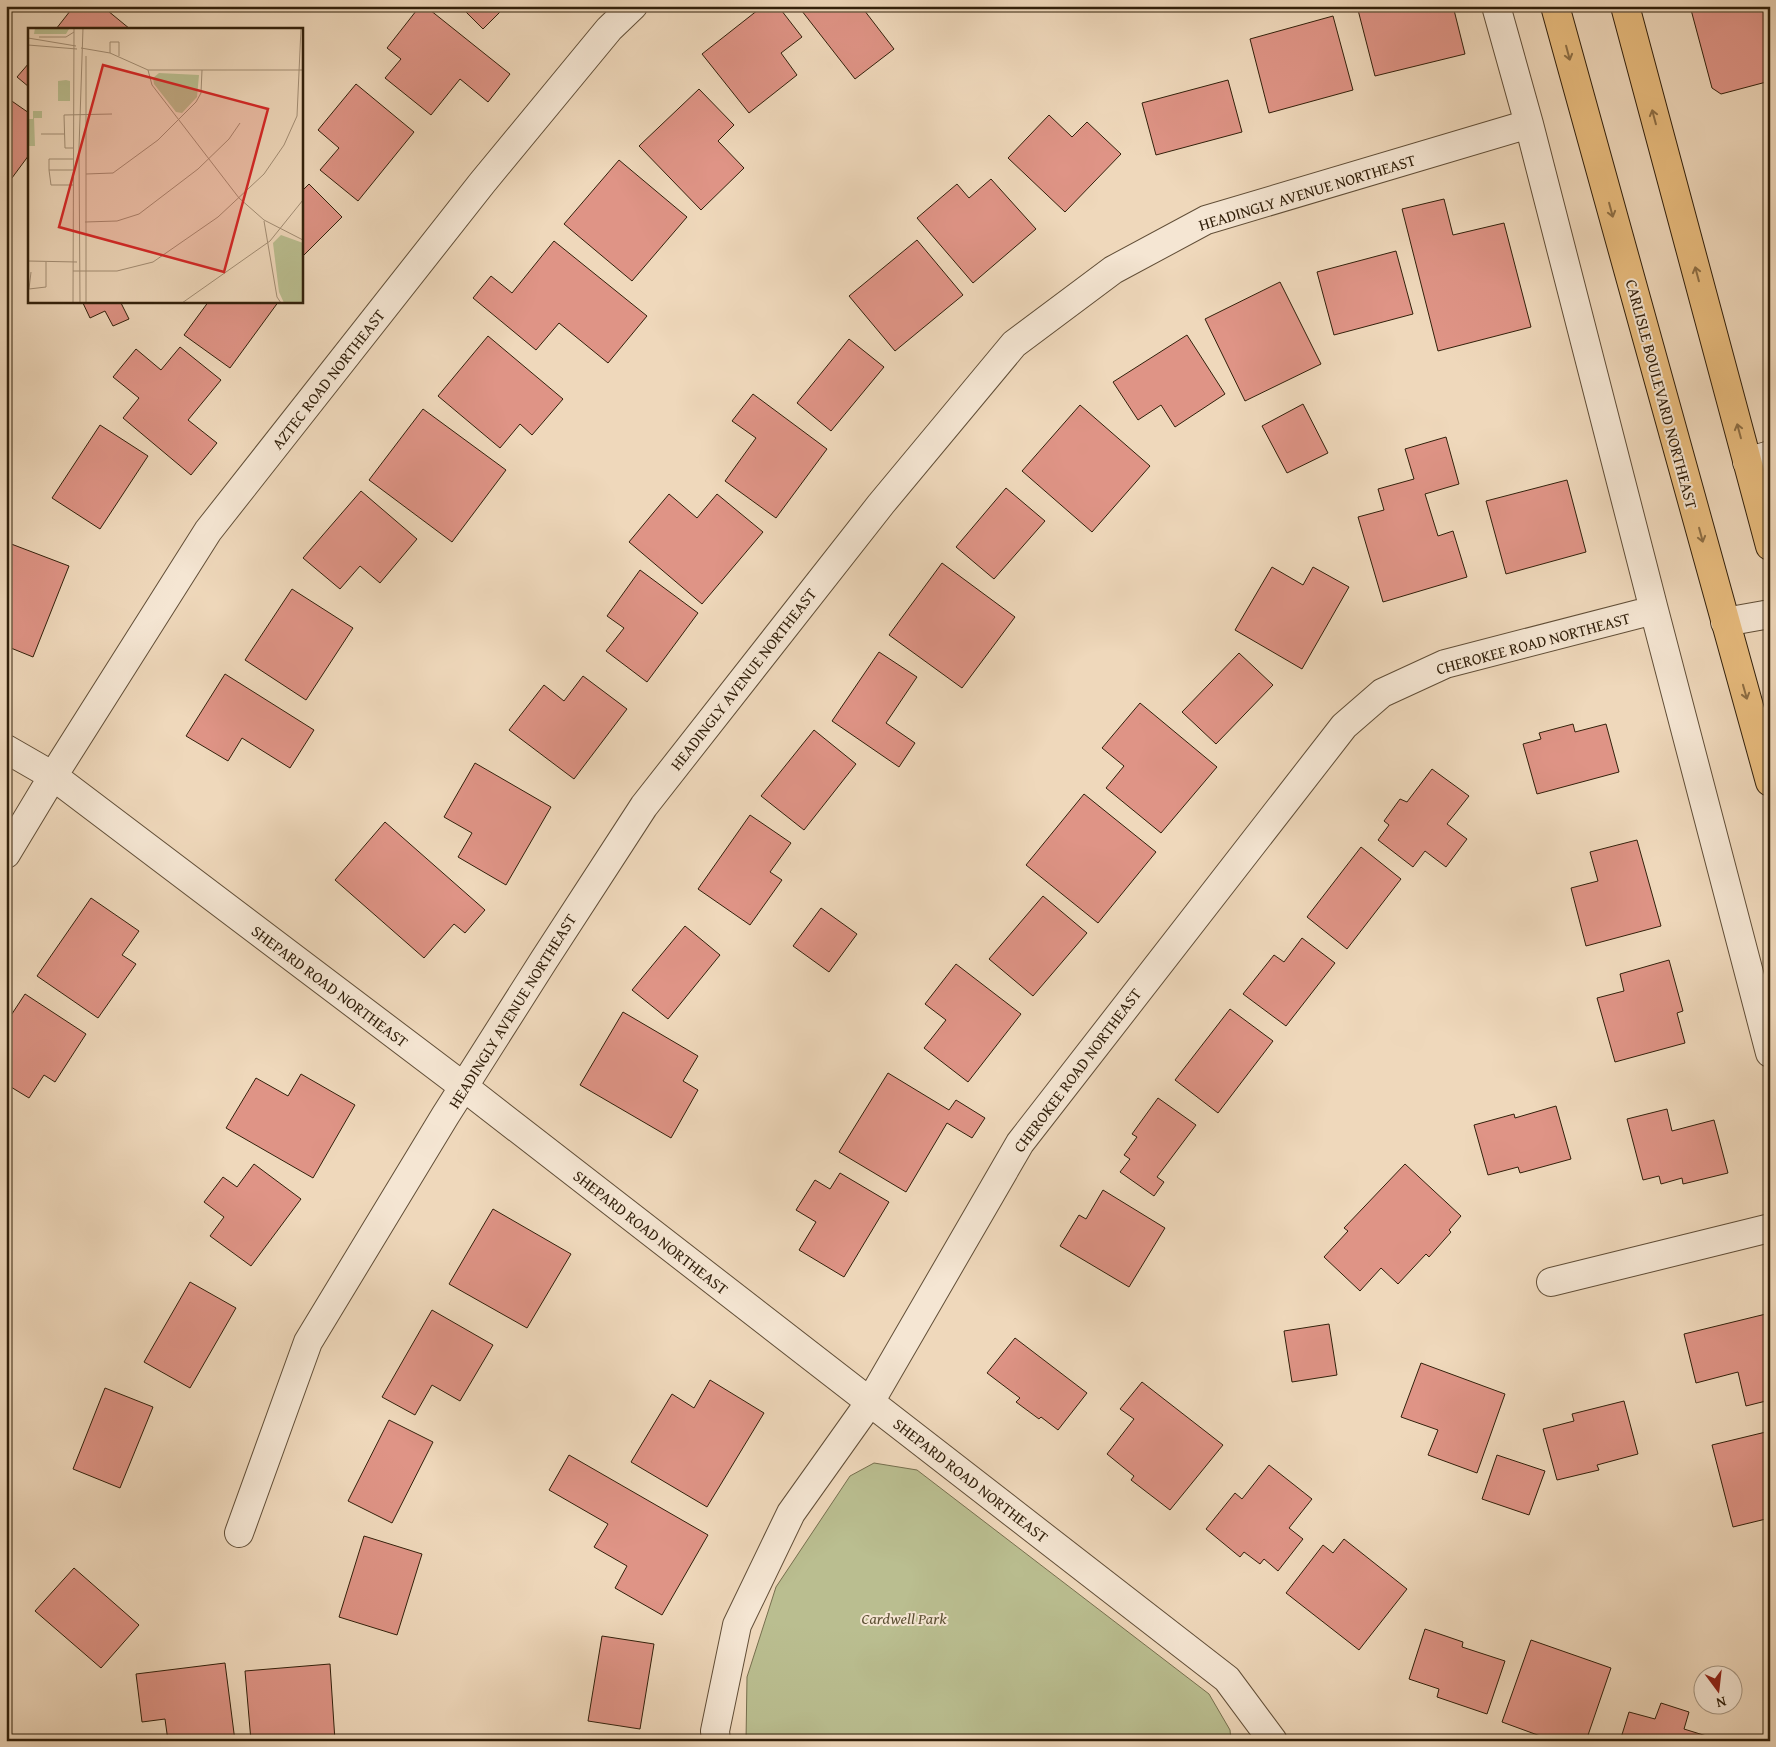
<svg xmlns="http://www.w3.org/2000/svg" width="1776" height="1747" viewBox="0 0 1776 1747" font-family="'Gentium Book Plus',serif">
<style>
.green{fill:#babe90;stroke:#766f4e}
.building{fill:#df9486;stroke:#32200b}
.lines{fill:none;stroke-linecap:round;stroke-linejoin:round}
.minor-casing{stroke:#614e37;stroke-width:30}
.major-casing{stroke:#32200b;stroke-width:30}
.minor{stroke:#f5e6d3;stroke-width:28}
.major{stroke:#e8bc7e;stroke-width:28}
.oneway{stroke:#8d6e44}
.labels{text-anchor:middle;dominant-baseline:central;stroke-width:4;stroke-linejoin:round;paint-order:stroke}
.street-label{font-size:16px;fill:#32200b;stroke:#f5e6d3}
.park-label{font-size:16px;font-style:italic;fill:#5b4f33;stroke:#f5e6d3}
.inset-road{fill:none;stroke:#a38e75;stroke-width:1}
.view{fill:#d62828;fill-opacity:0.15;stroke:#d62828;stroke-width:2.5}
.inset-edge{fill:none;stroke:#32200b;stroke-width:2.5}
</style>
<rect width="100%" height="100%" fill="#efd8bb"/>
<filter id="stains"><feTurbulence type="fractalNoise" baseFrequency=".004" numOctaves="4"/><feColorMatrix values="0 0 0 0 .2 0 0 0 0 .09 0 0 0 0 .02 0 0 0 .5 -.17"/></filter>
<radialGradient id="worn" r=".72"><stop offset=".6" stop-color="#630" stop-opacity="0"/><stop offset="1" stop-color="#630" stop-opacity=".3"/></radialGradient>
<path class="green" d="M 874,1463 L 917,1470 L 1209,1694 L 1230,1730 L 1231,1741 L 746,1741 L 747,1677 L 776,1587 L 850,1476 Z"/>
<path class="building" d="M 74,6 L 102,6 L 130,29 L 56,29 Z
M 420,6 L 425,6 L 510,74 L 488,102 L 460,79 L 431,115 L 385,78 L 401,59 L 387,48 Z
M 460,6 L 506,6 L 483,29 Z
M 763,6 L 778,6 L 802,37 L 781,53 L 797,75 L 749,113 L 702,54 Z
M 798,6 L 861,6 L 894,49 L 855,79 Z
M 1357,6 L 1453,6 L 1465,54 L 1375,76 Z
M 1690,6 L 1763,6 L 1770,34 L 1770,81 L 1721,94 L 1712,88 Z
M 1333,16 L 1353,90 L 1269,113 L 1250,39 Z
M 29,63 L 29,87 L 17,77 Z
M 1228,80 L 1242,132 L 1156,155 L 1142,103 Z
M 356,84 L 414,132 L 358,201 L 320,170 L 339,148 L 318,130 Z
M 699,89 L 734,125 L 718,141 L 744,168 L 701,210 L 639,146 Z
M 6,97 L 29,113 L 29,155 L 6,186 Z
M 1049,115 L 1072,137 L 1087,122 L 1121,154 L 1065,212 L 1008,158 Z
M 619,160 L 687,217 L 632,281 L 564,224 Z
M 991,179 L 1036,229 L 973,283 L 917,218 L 957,184 L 969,198 Z
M 309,184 L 342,217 L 301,258 L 301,192 Z
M 1444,199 L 1453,235 L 1504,223 L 1531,327 L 1438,351 L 1402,209 Z
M 917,240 L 963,295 L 895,351 L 849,296 Z
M 554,241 L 647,316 L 608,363 L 559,323 L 536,350 L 473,298 L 491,276 L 512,293 Z
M 1396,251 L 1413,314 L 1334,335 L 1317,272 Z
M 1280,282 L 1321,364 L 1245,401 L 1205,319 Z
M 82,301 L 120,301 L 129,319 L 113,326 L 105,311 L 90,318 Z
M 209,301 L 279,301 L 230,368 L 184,335 Z
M 1187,335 L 1225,394 L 1175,427 L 1161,405 L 1138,420 L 1113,382 Z
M 488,336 L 563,399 L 532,435 L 520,424 L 500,448 L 438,396 Z
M 849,339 L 884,367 L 831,431 L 797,403 Z
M 180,347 L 221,380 L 188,420 L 217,443 L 191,475 L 123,418 L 139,398 L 113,377 L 136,349 L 161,370 Z
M 753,394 L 827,449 L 776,518 L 725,481 L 756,438 L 732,421 Z
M 1303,404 L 1328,453 L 1287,473 L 1262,426 Z
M 1080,405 L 1150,466 L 1092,532 L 1022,471 Z
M 423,409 L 506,470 L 452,542 L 369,480 Z
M 100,425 L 148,456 L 100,529 L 52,498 Z
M 1446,437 L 1459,484 L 1425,494 L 1438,536 L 1453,531 L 1467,577 L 1383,602 L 1358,517 L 1384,510 L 1378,489 L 1414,479 L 1405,449 Z
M 1567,480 L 1586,552 L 1506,574 L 1486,501 Z
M 1006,488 L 1045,521 L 994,579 L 956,547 Z
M 361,491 L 417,539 L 380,583 L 360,566 L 340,589 L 303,558 Z
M 669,494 L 697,518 L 717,494 L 763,532 L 702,604 L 629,542 Z
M 6,542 L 69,566 L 33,657 L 6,646 Z
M 942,563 L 1015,617 L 962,688 L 889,635 Z
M 1272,567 L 1303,585 L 1313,567 L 1349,587 L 1302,669 L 1235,630 Z
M 640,570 L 698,613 L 647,682 L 606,651 L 624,628 L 607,616 Z
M 292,589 L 353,628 L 306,700 L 245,660 Z
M 879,652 L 917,677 L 886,723 L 915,743 L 899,767 L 832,721 Z
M 1239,653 L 1273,685 L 1216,744 L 1182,712 Z
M 225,674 L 314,730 L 290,768 L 242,738 L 228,761 L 186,736 Z
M 583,676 L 627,709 L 574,779 L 509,730 L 544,685 L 564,701 Z
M 1140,703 L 1217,767 L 1161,833 L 1106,788 L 1124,766 L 1102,748 Z
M 1573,724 L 1575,732 L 1606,724 L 1619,772 L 1537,794 L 1523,744 L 1541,739 L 1539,733 Z
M 814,730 L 856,764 L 804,830 L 761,796 Z
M 475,763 L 551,807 L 506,885 L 458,857 L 472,833 L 444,817 Z
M 1432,769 L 1469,796 L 1447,824 L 1467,839 L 1446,867 L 1425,851 L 1413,867 L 1378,840 L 1389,825 L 1384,821 L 1400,799 L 1407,802 Z
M 1084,794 L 1156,852 L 1098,923 L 1026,865 Z
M 750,815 L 791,843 L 770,872 L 782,880 L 750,925 L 698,889 Z
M 385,822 L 485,910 L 465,933 L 454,924 L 424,958 L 335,880 Z
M 1637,840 L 1661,926 L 1586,946 L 1571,888 L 1598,881 L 1590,852 Z
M 1361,847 L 1401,879 L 1347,949 L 1307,917 Z
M 1043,896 L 1087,933 L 1033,996 L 989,959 Z
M 91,898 L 139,931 L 122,955 L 136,964 L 98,1018 L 37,976 Z
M 821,908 L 857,934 L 829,972 L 793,946 Z
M 685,926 L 720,955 L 668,1019 L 632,990 Z
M 1302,938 L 1335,963 L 1286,1026 L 1243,994 L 1274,955 L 1284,962 Z
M 1669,960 L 1683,1011 L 1677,1013 L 1685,1043 L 1615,1062 L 1597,998 L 1624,991 L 1620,974 Z
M 956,964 L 1021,1014 L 968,1082 L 924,1048 L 946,1020 L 925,1004 Z
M 25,994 L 86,1034 L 55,1082 L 44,1075 L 29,1098 L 6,1084 L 6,1023 Z
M 1230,1009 L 1273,1041 L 1218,1113 L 1175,1080 Z
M 623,1012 L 698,1056 L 683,1081 L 698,1090 L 671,1138 L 580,1085 Z
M 888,1073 L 949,1110 L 956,1100 L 985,1118 L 972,1138 L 947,1123 L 906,1192 L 839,1152 Z
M 301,1074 L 355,1105 L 313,1178 L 226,1128 L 256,1078 L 288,1096 Z
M 1158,1098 L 1196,1125 L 1157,1177 L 1164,1182 L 1154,1196 L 1120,1172 L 1130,1159 L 1124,1155 L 1137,1137 L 1132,1134 Z
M 1556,1106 L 1571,1159 L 1520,1173 L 1518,1167 L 1488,1175 L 1474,1125 L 1514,1114 L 1515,1118 Z
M 1667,1109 L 1672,1131 L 1714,1120 L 1728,1173 L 1683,1184 L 1682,1178 L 1661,1184 L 1659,1176 L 1643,1180 L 1627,1119 Z
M 254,1164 L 301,1199 L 251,1266 L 210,1236 L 224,1217 L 204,1202 L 223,1177 L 237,1187 Z
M 1405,1164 L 1461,1216 L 1449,1230 L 1451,1232 L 1429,1257 L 1426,1254 L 1398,1284 L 1381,1268 L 1360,1291 L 1324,1257 L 1348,1231 L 1344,1228 Z
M 840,1173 L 889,1202 L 844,1277 L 799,1250 L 816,1222 L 796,1210 L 815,1180 L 830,1189 Z
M 1103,1190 L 1165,1228 L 1129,1287 L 1060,1246 L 1079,1215 L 1086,1219 Z
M 493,1209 L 571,1254 L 527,1328 L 449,1284 Z
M 190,1282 L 236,1308 L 190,1388 L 144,1362 Z
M 432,1310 L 493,1345 L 460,1401 L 432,1385 L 415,1415 L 382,1397 Z
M 1770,1313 L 1770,1400 L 1746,1406 L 1738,1372 L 1696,1383 L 1684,1334 Z
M 1329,1324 L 1337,1375 L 1292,1382 L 1284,1331 Z
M 1015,1338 L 1087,1393 L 1058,1430 L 1041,1417 L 1039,1419 L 1016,1402 L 1020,1398 L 987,1373 Z
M 1421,1363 L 1505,1394 L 1477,1473 L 1428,1455 L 1438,1430 L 1401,1417 Z
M 710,1380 L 764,1413 L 707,1507 L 631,1462 L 672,1394 L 694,1408 Z
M 1142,1382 L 1223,1445 L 1170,1510 L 1131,1480 L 1134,1476 L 1107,1454 L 1134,1419 L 1120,1409 Z
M 105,1388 L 153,1407 L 120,1488 L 73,1469 Z
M 1624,1401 L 1638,1454 L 1597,1465 L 1599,1470 L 1557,1480 L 1543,1429 L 1574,1421 L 1572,1414 Z
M 389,1420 L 433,1442 L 392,1523 L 348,1501 Z
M 1770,1431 L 1770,1518 L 1733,1527 L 1712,1445 Z
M 569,1455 L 708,1535 L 662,1615 L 615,1588 L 627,1566 L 594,1547 L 608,1524 L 549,1490 Z
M 1497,1455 L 1545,1471 L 1529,1515 L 1482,1499 Z
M 1269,1465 L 1312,1499 L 1289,1528 L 1303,1539 L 1278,1571 L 1264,1559 L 1260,1564 L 1244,1552 L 1240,1557 L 1206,1529 L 1235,1493 L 1242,1499 Z
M 364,1536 L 422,1554 L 397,1635 L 339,1617 Z
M 1344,1539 L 1407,1589 L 1359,1650 L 1286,1593 L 1323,1545 L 1333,1553 Z
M 74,1568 L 139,1625 L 101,1668 L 35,1611 Z
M 1425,1629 L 1463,1642 L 1462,1647 L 1505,1661 L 1487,1714 L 1437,1697 L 1439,1689 L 1409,1679 Z
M 602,1636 L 654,1644 L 640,1729 L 588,1721 Z
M 1531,1640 L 1611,1668 L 1586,1741 L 1554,1741 L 1502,1722 Z
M 225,1663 L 235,1741 L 168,1741 L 165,1719 L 142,1722 L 136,1674 Z
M 330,1664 L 335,1741 L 251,1741 L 245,1671 Z
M 1661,1703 L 1689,1712 L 1684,1729 L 1713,1738 L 1712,1741 L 1620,1741 L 1629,1712 L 1655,1719 Z"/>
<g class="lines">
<g class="minor-casing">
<path id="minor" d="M 1496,6 L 1529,124 L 1654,610 L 1770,1053
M 1747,462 L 1770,455
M 1725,622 L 1770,614
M 6,749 L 53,776 L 464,1087 L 1227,1679 L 1273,1741
M 6,854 L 53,776 L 208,531 L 482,183 L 609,29 L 633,6
M 1551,1282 L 1770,1228
M 239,1533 L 308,1342 L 445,1116 L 544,960 L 644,806 L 881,504 L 1014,344 L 1113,270 L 1206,220 L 1529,124
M 716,1741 L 715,1731 L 737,1625 L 791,1513 L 870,1402 L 1020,1143 L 1344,726 L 1382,693 L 1445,664 L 1654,610"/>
</g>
<g class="major-casing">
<path id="major" d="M 1555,6 L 1770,782
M 1625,6 L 1770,546"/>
</g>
<use href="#minor" class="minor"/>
<use href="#major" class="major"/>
</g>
<defs><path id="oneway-shaft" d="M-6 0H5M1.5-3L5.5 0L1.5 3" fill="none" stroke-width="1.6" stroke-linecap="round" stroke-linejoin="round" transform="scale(1.25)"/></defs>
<g class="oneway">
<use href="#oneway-shaft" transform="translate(1568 53) rotate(75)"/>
<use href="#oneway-shaft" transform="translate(1654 117) rotate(-105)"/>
<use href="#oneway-shaft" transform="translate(1611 210) rotate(75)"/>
<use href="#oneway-shaft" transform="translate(1697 274) rotate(-105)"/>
<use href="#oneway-shaft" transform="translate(1739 431) rotate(-105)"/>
<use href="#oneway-shaft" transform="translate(1701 535) rotate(75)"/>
<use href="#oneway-shaft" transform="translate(1745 692) rotate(74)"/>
</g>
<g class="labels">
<g class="street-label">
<text transform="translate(1307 192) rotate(-17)">HEADINGLY AVENUE NORTHEAST</text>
<text transform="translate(328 379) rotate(-52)">AZTEC ROAD NORTHEAST</text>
<text transform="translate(1662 394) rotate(75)">CARLISLE BOULEVARD NORTHEAST</text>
<text transform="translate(1533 643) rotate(-15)">CHEROKEE ROAD NORTHEAST</text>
<text transform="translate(743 679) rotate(-52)">HEADINGLY AVENUE NORTHEAST</text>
<text transform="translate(330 986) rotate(37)">SHEPARD ROAD NORTHEAST</text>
<text transform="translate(512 1011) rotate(-58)">HEADINGLY AVENUE NORTHEAST</text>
<text transform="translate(1077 1070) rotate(-53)">CHEROKEE ROAD NORTHEAST</text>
<text transform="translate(651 1232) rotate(38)">SHEPARD ROAD NORTHEAST</text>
<text transform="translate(971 1480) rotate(38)">SHEPARD ROAD NORTHEAST</text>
</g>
<g class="park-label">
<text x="904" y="1618">Cardwell Park</text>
</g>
</g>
<g transform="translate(28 28)">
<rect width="275" height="275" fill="#efd8bb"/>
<path d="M 7,0 L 41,0 L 41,1 L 38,6 L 6,6 ZM 131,45 L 171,47 L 169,69 L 154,85 L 148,84 L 126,56 L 125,50 ZM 38,52 L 42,53 L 42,73 L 30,73 L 30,53 ZM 5,83 L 14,83 L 14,90 L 6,90 L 7,118 L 0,118 L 0,91 L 5,91 ZM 253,207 L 275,215 L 275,275 L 256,275 L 251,264 L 245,215 Z" fill="#babe90"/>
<path class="inset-road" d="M 11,9 L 38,9 L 46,4M 0,10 L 48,18M 0,17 L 49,21M 53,20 L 82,25 L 120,42 L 274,42M 82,25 L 82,14 L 91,14 L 91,28M 58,28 L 58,275M 120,42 L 124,57 L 211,170 L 236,192 L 275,212M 13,106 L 37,106M 45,120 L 37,120 L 36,87 L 84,86M 45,131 L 21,131 L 21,142 L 47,142M 21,142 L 23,157 L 45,157M 58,146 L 85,145 L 130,112 L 168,74 L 173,65 L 174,42M 236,193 L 249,269 L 253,275M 57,194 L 89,193 L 111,186 L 170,141 L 201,111 L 212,95M 0,233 L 49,234M 45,243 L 89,243 L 125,234 L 190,189 L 236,146 L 256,117 L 269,88 L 273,0M 3,244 L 1,261 L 18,259 L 18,234M 45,275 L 46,0M 52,275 L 51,120 L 55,0M 154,275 L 242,213 L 275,172"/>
<path class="view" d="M 75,37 L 240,81 L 196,244 L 31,199 Z"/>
<rect width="275" height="275" class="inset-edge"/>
</g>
<rect width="1776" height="1747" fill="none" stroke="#efd8bb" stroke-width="25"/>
<rect x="8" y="8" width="1761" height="1732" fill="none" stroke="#32200b" stroke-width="2.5"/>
<rect x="12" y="12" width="1751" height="1722" fill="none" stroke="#32200b"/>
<g transform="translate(1718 1690) rotate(165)"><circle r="24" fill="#f5e6d3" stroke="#a79783"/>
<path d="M0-4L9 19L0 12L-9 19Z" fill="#8f2418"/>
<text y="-8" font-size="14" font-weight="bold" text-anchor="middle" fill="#32200b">N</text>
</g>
<rect width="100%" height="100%" filter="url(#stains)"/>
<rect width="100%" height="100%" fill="url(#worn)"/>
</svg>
